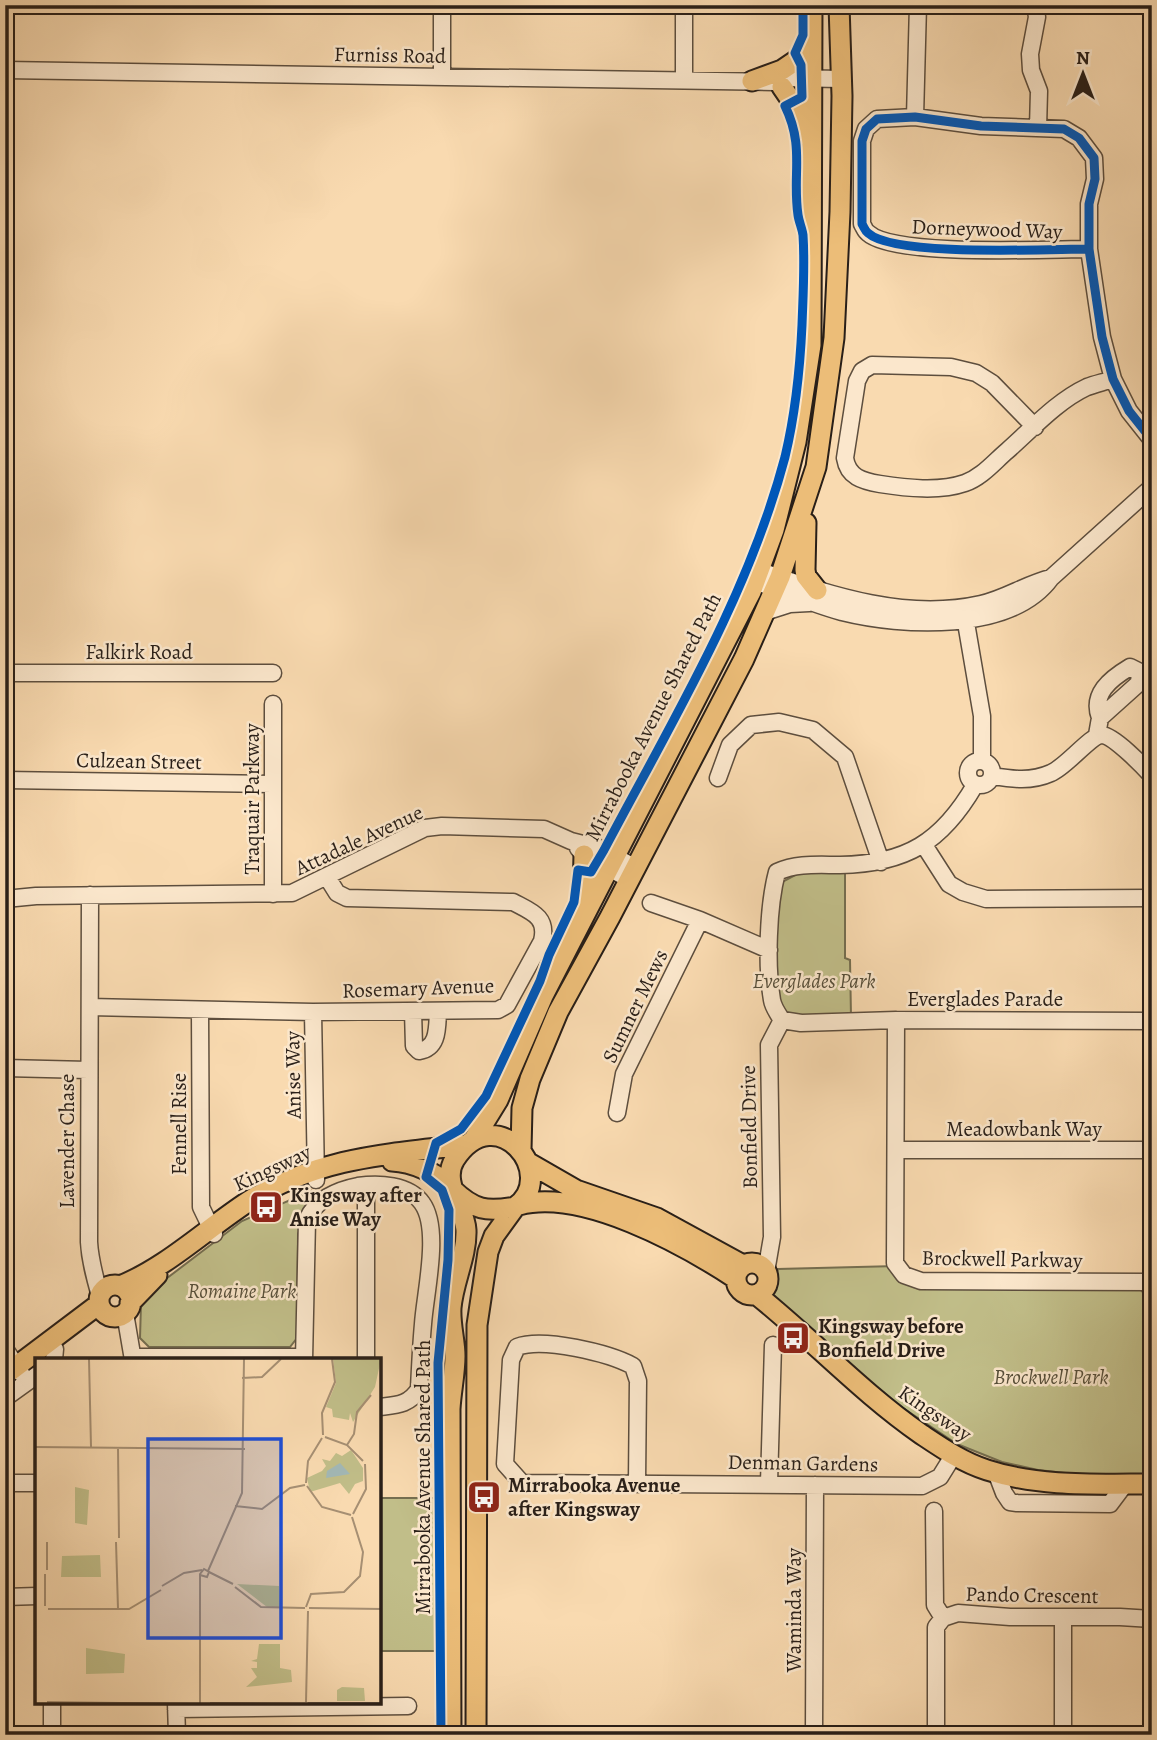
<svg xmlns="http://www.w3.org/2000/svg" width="1157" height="1740" viewBox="0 0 1157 1740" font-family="Alegreya,serif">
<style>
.green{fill:#c1be89;stroke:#756e50;stroke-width:2}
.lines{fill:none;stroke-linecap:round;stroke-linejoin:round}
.minor-casing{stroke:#5d4e3e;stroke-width:19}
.major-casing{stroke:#291f18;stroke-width:23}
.minor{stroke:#fbe7cc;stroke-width:16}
.major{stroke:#ecbd78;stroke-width:19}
.cycleway-casing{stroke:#fbe7cc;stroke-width:13}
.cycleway{stroke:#0057b8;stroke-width:9}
.labels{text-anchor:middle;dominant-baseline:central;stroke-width:5;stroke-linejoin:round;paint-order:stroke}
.street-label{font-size:21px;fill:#291f18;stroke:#fbe7cc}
.park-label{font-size:21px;font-style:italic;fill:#574f3a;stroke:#fbe7cc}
.poi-label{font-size:21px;font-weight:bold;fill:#291f18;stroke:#fbe7cc;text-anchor:start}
.inset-road{fill:none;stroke:#a68f73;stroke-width:2}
.view{fill:#1d4ed8;fill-opacity:0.15;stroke:#1d4ed8;stroke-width:3.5}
.inset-edge{fill:none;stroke:#291f18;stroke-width:3.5}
</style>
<rect width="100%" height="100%" fill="#f9dab0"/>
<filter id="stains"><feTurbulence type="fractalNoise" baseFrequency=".00286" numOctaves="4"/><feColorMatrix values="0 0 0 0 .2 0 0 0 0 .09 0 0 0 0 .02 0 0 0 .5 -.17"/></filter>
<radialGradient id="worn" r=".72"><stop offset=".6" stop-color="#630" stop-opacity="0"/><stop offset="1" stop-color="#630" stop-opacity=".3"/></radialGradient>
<path class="green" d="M 799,873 L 845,873 L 845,958 L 850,960 L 851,1017 L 786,1016 L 777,1001 L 774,950 L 777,891 L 782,882 Z
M 311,1191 L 312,1202 L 298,1234 L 297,1338 L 290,1347 L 149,1347 L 140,1338 L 141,1304 L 158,1285 L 242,1221 Z
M 897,1266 L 904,1275 L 1139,1288 L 1152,1302 L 1149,1476 L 1074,1474 L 1038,1470 L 1002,1462 L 957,1444 L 897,1404 L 792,1326 L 771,1290 L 778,1269 Z
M 380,1498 L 436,1498 L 436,1651 L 380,1651 Z"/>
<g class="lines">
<g class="minor-casing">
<path id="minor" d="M 684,5 L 684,80
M 1035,5 L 1037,17 L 1030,54 L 1031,70 L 1039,91 L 1038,128
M 5,70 L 774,82 L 786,78 L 841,79
M 442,77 L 442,5
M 915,117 L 918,5
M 1089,249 C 1048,249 894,257 868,233 C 865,231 864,227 862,224 L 862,141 L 866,129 L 877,119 L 915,117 L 981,126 L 1064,129 L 1079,138 L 1094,158 L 1095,179 L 1089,204 L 1089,249 L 1102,337 L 1113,379 L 1129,411 L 1152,440
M 1035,427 L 992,383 L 976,373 L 951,367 L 872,365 L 862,371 L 857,381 L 845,458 C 848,477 862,481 880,484 C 906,488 939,492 965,483 C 982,477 994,462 1007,451 C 1032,429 1057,401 1087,387 C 1095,384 1104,382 1113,379
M 760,571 C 831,595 905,621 981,604 C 1005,599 1026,584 1051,578
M 755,581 C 784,592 813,604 842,612 C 902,627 1011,633 1051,578 L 1152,487
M 964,611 L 982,716 L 982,761
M 765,612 L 790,604 L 809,603
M 5,673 L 273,673
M 1097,735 L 1100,718 L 1139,683 L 1140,672 L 1130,667 C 1110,679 1091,694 1100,718
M968 773a12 12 0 1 1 24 0a12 12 0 1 1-24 0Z
M 992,776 C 1012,779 1031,782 1051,773 C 1066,767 1091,735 1102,735 C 1114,736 1143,766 1152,776
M 718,778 L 730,745 L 751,725 L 779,722 L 813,730 L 845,757 L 881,862
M 5,780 L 272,784
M 975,785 C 942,842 906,864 840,865 C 817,865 797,863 777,872 C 768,906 766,965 772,1000 C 773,1007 778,1014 782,1020 L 801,1023 L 896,1020 L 1152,1021
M 924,845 L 949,884 L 963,892 L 986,899 L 1152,898
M 578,848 L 584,855 L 629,879
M 273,894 L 273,704
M 90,895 L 89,1242 C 90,1261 95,1278 100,1296
M 5,899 L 36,896 L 292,893 L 425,828 L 442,826 L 544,829 L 571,841 L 599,848 L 634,867
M 651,903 L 700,920
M 90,1007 L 313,1012 L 498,1010 L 507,1005 L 542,941 C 548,917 532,912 513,902 L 347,898 L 337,893 L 327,877
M 200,1011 L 201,1207 L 214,1234
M 413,1011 L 414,1046 L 419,1051 C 439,1048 437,1027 438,1011
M 313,1012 L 316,1180
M 896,1020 L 895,1263 L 904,1275 L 921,1281 L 1149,1282
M 5,1068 L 88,1070
M 617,1113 L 624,1074 L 700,920 L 769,950
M 896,1150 L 1144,1150 L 1152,1154
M 366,1186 L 366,1360
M 766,1272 L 772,1237 L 769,1045 L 782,1020
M 125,1313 L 133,1360
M 5,1349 L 21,1373
M 133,1357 L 304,1357
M 54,1360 L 55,1349
M 304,1360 L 307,1220 C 315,1200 337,1190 358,1186 C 378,1183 409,1184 422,1203 C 441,1229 425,1293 423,1324 C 421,1346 420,1367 419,1389 C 409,1405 397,1405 380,1407
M 5,1398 L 37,1375
M 996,1472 L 1004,1493 L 1010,1502 L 1017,1503 L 1110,1504 L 1125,1484
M 637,1482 L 638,1381 L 633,1366 C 609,1353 543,1337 517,1347 L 511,1360 L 505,1464 L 522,1483 L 922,1486 L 940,1477 L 953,1456
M 5,1483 L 37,1483
M 769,1483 L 773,1345
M 934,1511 L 935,1605 L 943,1618
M 5,1597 L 37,1596
M 1063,1618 L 1063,1735
M 52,1703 L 52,1735
M 176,1703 L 177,1735
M 176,1709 L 408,1706
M 814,1735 L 815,1485
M 936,1735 L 936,1627 L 943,1618 L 958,1613 L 1010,1617 L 1120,1617 L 1152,1619"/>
</g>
<g class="major-casing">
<path id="major" d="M 752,81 L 782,70 L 804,55 L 810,39
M 782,87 L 797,109 L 807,136
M 806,523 L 805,570 L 806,576 L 817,590
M 577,911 L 583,890 L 584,855
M 474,1139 L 498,1100 L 543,996 L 751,592 L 774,530 L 796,442 L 811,345 L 812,5
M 521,1150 L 522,1108 L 530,1079 L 558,1012 L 610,917 L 744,659 L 780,577 L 816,467 L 834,338 L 840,212 L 842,96 L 839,5
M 392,1161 C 415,1162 433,1173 451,1185
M 529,1163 L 576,1190 L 657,1218 L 743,1265
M 519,1205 C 582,1188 683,1244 735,1278
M736 1279a16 16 0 1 1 32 0a16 16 0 1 1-32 0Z
M99 1301a16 16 0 1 1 32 0a16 16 0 1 1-32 0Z
M 120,1286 C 167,1267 206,1229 249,1201 C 317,1158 387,1154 464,1145
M 757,1295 C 813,1340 862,1393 921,1434 C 942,1448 962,1462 987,1470 C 1039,1487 1097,1484 1152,1484
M 130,1303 L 157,1275
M 5,1375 L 99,1304
M 451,1735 L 450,1409 C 451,1391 455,1374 455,1356 C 455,1340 450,1325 451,1308 C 453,1282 467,1256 466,1230 C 465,1207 440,1182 455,1159 C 497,1096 560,1176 515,1207 C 486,1212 474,1210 453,1190
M 476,1735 L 477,1325 L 488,1252 L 494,1236 L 515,1207"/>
</g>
<use href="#minor" class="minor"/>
<use href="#major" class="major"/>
<g class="cycleway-casing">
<path id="cycleway" d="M 1089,249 C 1048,249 894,257 868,233 C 865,231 864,227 862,224 L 862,141 L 866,129 L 877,119 L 915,117 L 981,126 L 1064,129 L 1079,138 L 1094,158 L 1095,179 L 1089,204 L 1089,249 L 1102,337 L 1113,379 L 1129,411 L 1152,440
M 441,1735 L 438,1363 L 448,1260 L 449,1210 L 442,1190 L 426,1177 L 436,1143 L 461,1129 L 486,1096 L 540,981 L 549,955 L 574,902 L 578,870 L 591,872 L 604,850 C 671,723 748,597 785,457 C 795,415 800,369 802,325 C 803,296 805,265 803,235 C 802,228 799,222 798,215 C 792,174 805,147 785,106 L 802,97 L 801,65 L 795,53 L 803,35 L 803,5"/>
</g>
<use href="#cycleway" class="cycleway"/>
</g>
<defs>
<g id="bus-square" transform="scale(1.75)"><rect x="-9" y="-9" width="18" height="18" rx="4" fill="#8f2418" stroke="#fbe7cc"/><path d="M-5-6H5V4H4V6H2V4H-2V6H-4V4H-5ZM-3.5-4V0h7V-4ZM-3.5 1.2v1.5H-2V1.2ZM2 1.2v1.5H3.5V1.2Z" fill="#fff"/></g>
</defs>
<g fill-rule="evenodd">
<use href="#bus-square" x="266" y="1207"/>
<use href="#bus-square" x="793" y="1338"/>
<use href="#bus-square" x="484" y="1497"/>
</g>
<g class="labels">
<g class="street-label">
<text transform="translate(390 55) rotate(1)">Furniss Road</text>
<text transform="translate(987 229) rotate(2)">Dorneywood Way</text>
<text x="139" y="652">Falkirk Road</text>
<text transform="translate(653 717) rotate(-63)">Mirrabooka Avenue Shared Path</text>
<text transform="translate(139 761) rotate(1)">Culzean Street</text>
<text transform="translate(252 799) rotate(-90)">Traquair Parkway</text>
<text transform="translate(359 840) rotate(-25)">Attadale Avenue</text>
<text transform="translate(418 988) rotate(-2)">Rosemary Avenue</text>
<text x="985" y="999">Everglades Parade</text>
<text transform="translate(635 1006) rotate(-64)">Sumner Mews</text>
<text transform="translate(293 1075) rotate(-91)">Anise Way</text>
<text transform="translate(179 1124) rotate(-90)">Fennell Rise</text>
<text transform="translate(749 1127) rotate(-91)">Bonfield Drive</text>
<text x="1024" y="1129">Meadowbank Way</text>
<text transform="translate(67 1141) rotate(-90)">Lavender Chase</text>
<text transform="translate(272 1168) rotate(-25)">Kingsway</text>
<text transform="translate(1002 1259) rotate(1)">Brockwell Parkway</text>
<text transform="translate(935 1413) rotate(34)">Kingsway</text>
<text transform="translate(803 1463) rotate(1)">Denman Gardens</text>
<text transform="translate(423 1477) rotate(-90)">Mirrabooka Avenue Shared Path</text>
<text transform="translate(1032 1595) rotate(1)">Pando Crescent</text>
<text transform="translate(794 1610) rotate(-90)">Waminda Way</text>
</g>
<g class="park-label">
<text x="814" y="981">Everglades Park</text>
<text x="242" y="1291">Romaine Park</text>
<text x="1051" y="1377">Brockwell Park</text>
</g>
<g class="poi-label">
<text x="290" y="1195">Kingsway after<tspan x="290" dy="24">Anise Way</tspan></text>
<text x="818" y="1326">Kingsway before<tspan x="818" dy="24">Bonfield Drive</tspan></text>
<text x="508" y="1485">Mirrabooka Avenue<tspan x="508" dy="24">after Kingsway</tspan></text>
</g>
</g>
<g transform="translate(35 1358)">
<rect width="346" height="346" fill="#f9dab0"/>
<path d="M 298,1 L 346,1 L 340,29 L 318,64 L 315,55 L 314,62 L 298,59 L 297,51 L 291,49 L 301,25 ZM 316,92 L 328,110 L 328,123 L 320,126 L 314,136 L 305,125 L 275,134 L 272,120 L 287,113 L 291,108 L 287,101 L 295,103 L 301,95 L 307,98 ZM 40,129 L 54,132 L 52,167 L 40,165 ZM 65,197 L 66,219 L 26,219 L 27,198 ZM 202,226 L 244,228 L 245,250 L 232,249 ZM 224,286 L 245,286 L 245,310 L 256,312 L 257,324 L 211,329 L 222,319 L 216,310 L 222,310 L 222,304 L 216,303 L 222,301 ZM 51,290 L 90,296 L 89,315 L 51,316 ZM 307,329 L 329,330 L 330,343 L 302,343 L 302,332 Z" fill="#c1be89"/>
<path d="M 305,105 L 315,116 L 291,120 L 292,113 Z" fill="#a2b8b6"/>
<path class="inset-road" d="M 54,1 L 56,89M 207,20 L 227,19 L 246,1M 288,77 L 287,55 L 300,24 L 297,1M 290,79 L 312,87 L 328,103M 312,87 L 319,76 L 322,54 L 336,37M 0,89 L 210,91M 83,89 L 84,180M 271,125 L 273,103 L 287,80M 272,128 L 287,149 L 316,157M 200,148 L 227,151 L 255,130 L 270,127M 318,156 L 331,131 L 330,106M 81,184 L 83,251M 12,212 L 12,184M 173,213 L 207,135 L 209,1M 174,214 L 198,226M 127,228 L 149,215 L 167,212M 200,229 L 226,249 L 270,250M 10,248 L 10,216M 271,249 L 276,236 L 309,234 L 325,218 L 328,194 L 317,159M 274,250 L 347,251M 13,251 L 94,251 L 126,232M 12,344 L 159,346M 271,344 L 273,253M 175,345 L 269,346M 273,345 L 347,345M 165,346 L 165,216 L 169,211 L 174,214 L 172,219 L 165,217"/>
<path class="view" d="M 113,81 L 246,81 L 246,280 L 113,280 Z"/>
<rect width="346" height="346" class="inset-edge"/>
</g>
<rect width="1157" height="1740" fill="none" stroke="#f9dab0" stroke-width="28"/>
<rect x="7" y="7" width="1143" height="1726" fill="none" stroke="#291f18" stroke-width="3.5"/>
<rect x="14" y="14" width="1129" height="1712" fill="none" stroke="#291f18" stroke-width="2"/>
<g transform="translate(1083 74)" stroke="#fbe7cc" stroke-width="5" paint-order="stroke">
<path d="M0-5L12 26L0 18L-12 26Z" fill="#291f18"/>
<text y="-10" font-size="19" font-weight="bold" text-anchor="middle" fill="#291f18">N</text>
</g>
<rect width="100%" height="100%" filter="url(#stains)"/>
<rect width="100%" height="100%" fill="url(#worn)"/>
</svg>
